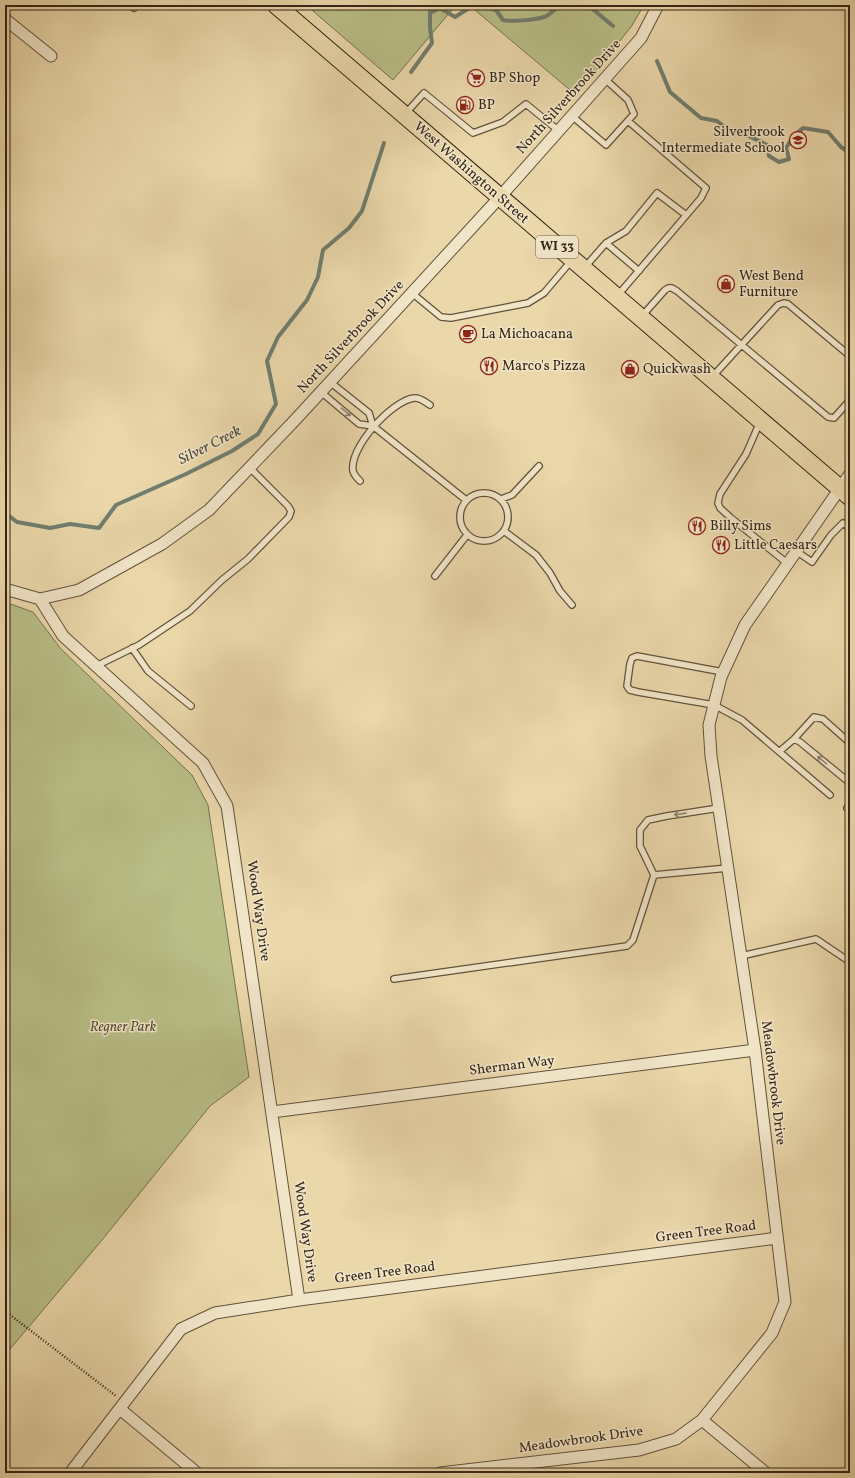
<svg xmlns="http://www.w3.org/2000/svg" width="855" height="1478" viewBox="0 0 855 1478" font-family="Vollkorn,serif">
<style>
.green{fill:#b9be87;stroke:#76724f}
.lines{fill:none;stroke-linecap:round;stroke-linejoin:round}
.stream{stroke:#707e70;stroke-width:4}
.lane-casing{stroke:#62523c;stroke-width:8}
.street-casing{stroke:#62523c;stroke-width:13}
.primary-casing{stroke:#342517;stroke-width:19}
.path{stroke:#342517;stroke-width:2.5;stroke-dasharray:1 2;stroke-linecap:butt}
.lane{stroke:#f1e5c8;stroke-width:5.5}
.street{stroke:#f1e5c8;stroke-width:11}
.primary{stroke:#ead7aa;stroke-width:17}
.oneway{stroke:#928570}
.labels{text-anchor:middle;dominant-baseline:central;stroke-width:3;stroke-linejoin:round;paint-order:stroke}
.shield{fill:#f1e5c8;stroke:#6d5f4c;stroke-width:1}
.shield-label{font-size:13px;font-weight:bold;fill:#342517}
.poi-label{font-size:14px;fill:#342517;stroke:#f1e5c8;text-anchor:start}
.street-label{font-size:14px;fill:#342517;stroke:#f1e5c8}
.park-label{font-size:14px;font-style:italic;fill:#554b33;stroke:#f1e5c8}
.water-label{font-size:15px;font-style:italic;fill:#4d4a3c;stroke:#f1e5c8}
</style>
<rect width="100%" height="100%" fill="#ead7aa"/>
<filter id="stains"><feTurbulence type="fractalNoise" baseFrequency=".005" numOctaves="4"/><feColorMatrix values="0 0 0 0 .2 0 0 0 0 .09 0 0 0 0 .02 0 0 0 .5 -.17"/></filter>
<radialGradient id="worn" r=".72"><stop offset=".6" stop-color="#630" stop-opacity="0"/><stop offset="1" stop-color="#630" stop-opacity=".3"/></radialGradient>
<path class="green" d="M 306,5 L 456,5 L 393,80 Z
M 469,5 L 644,5 L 631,27 L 576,95 Z
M 5,602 L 33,612 L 61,649 L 192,775 L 208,805 L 249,1077 L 210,1106 L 102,1240 L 5,1355 Z"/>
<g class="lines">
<path class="stream" d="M 480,5 L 496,10 L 503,20 C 514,22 534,20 544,17 C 551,15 555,7 562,5
M 585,5 L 589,6 L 613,26
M 430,13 L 431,5
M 657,61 L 670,92 L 701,118 L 717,121 L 730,131 L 749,136 L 767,145 L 769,156 L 779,162 L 789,159 L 786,148 L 793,137 L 803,128 L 828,132 L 841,147 L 850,153
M 411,72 L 432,43 L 430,27 L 430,13 L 440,8 L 455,17 L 474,5
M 5,513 L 17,522 L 50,528 L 70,524 L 99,528 L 116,505 L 186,474 L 232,451 L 258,434 L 276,404 L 267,361 L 278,337 L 307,300 L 318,277 L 323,250 L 349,228 L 362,211 L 384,143
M 850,650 L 850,661"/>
<g class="lane-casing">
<path id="lane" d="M 130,5 L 134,8
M 406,113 L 424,93 L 473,133 L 503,122 L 526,104 L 559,131
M 572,116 L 606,145 L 634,114 L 628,100 L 605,79
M 606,243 L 626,231 L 657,193 L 686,215
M 585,267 L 606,243 L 639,271
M 412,293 L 441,317 L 451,318 L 528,303 L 544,293 L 572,260
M 618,295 L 701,198 L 706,188 L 628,121
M 642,316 L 665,290 C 670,286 672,288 677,291 L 828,417 L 834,418 L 850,400
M 712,377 L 778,305 L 784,303 L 788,304 L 850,356
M 330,382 L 369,413 L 373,426
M 321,392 L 359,424 L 373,426 L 466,500
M 760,422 L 746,454 L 720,494 L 718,503 L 720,508 L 731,518 L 787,563
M 360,481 C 357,478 354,475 353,471 C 349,448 391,401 414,398 C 420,397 425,402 430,405
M460 517a24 24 0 1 1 48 0a24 24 0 1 1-48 0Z
M 501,499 L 512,495 L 539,466
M 504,531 L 536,555 L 550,573 L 560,591 L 572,605
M 796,551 L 812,562 L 831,535 L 843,523 L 850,528
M 435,576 L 467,535
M 132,648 L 148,671 L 191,706
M 96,666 L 139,645 L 190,611 L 222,580 L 248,559 L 289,517 L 291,511 L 288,506 L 249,467
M 723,672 L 637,656 L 632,658 L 630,664 L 627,686 L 630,690 L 638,692 L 714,705 L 742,720 L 830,795
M 794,739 L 800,742 L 850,783
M 780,751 L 794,739 L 814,717 L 823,719 L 850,743
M 847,808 L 850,810
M 654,875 L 728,868
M 741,956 L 816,939 L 850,962
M 394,979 L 627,946 L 633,940 L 654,875 L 640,846 L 640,830 L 648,820 L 667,816 L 719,808"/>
</g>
<g class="street-casing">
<path id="street" d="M 5,19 L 51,56
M 5,589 L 40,599 L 79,590 L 162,544 L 209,510 L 296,419 L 499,198 L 641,38 L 658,5
M 40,599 L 63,636 L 203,763 L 227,806 L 299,1300
M 272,1112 L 755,1050
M 120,1409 L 197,1473
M 702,1420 L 766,1473
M 70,1473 L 181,1329 L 215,1313 L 299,1300 L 777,1238
M 440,1473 L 639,1450 L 676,1439 L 702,1420 L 772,1333 L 785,1302 L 755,1050 L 711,756 L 709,725 L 721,677 L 745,625 L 850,474"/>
</g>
<g class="primary-casing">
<path id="primary" d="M 276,5 L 850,497"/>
</g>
<path class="path" d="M 5,1311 L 116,1396"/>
<use href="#lane" class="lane"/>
<use href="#street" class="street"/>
<use href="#primary" class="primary"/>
</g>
<defs><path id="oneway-shaft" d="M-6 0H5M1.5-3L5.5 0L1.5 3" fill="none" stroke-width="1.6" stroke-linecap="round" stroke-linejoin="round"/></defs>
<g class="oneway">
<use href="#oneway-shaft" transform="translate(346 412) rotate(40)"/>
<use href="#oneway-shaft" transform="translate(822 760) rotate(-141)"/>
<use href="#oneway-shaft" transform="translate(680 814) rotate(172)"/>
</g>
<defs>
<g id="supermarket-ring" transform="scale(0.9)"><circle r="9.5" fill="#f1e5c8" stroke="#8f2418" stroke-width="1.5"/><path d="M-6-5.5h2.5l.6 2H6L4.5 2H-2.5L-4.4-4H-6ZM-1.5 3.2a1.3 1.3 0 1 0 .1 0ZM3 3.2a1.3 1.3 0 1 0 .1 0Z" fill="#8f2418"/></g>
<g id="fuel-ring" transform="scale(0.9)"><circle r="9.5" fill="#f1e5c8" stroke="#8f2418" stroke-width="1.5"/><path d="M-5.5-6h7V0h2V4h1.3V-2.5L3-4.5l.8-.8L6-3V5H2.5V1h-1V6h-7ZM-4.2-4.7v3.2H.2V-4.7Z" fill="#8f2418"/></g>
<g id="school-ring" transform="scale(0.9)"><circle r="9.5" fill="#f1e5c8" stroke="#8f2418" stroke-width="1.5"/><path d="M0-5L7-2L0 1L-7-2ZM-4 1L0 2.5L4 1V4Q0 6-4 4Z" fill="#8f2418"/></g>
<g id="shop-ring" transform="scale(0.9)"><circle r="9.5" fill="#f1e5c8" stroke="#8f2418" stroke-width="1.5"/><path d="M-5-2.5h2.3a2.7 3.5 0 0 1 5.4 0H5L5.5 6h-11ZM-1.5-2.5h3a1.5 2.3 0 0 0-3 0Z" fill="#8f2418"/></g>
<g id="cafe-ring" transform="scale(0.9)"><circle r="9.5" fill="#f1e5c8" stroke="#8f2418" stroke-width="1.5"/><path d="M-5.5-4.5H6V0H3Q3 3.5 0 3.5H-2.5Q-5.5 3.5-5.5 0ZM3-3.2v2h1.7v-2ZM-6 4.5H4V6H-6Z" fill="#8f2418"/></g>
<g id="restaurant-ring" transform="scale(0.9)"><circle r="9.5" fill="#f1e5c8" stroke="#8f2418" stroke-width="1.5"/><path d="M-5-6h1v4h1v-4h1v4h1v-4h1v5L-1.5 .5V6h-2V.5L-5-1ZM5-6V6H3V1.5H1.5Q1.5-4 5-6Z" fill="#8f2418"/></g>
</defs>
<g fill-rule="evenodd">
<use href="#supermarket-ring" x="476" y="78"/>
<use href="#fuel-ring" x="465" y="105"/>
<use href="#school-ring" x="798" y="140"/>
<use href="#shop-ring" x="726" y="284"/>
<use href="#cafe-ring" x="468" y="334"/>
<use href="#restaurant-ring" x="489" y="366"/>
<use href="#shop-ring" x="630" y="369"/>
<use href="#restaurant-ring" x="697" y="526"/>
<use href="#restaurant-ring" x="721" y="545"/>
</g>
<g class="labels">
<rect class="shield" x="536" y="236" width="42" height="22" rx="3"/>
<g class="shield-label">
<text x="557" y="247">WI 33</text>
</g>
<g class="poi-label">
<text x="489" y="78">BP Shop</text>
<text x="478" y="105">BP</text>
<text x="785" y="132" text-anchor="end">Silverbrook<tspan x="785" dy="16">Intermediate School</tspan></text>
<text x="739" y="276">West Bend<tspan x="739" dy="16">Furniture</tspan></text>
<text x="481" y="334">La Michoacana</text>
<text x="502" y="366">Marco's Pizza</text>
<text x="643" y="369">Quickwash</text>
<text x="710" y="526">Billy Sims</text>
<text x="734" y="545">Little Caesars</text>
</g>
<g class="street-label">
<text transform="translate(569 97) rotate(-48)">North Silverbrook Drive</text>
<text transform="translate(471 173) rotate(41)">West Washington Street</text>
<text transform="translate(351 337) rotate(-47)">North Silverbrook Drive</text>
<text transform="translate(258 911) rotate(82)">Wood Way Drive</text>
<text transform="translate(512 1066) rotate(-7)">Sherman Way</text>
<text transform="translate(773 1083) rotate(83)">Meadowbrook Drive</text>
<text transform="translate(305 1232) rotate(82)">Wood Way Drive</text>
<text transform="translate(706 1232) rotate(-7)">Green Tree Road</text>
<text transform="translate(385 1273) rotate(-7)">Green Tree Road</text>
<text transform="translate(581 1440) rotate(-8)">Meadowbrook Drive</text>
</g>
<g class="park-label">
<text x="123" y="1027">Regner Park</text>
</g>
<g class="water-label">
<text transform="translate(210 446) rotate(-27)">Silver Creek</text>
</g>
</g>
<rect width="855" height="1478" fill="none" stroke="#ead7aa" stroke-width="20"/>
<rect x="6" y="6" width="843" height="1466" fill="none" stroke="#342517" stroke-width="2"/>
<rect x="10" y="10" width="835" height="1458" fill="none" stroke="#342517"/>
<rect width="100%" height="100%" filter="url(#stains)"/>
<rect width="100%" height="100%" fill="url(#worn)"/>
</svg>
